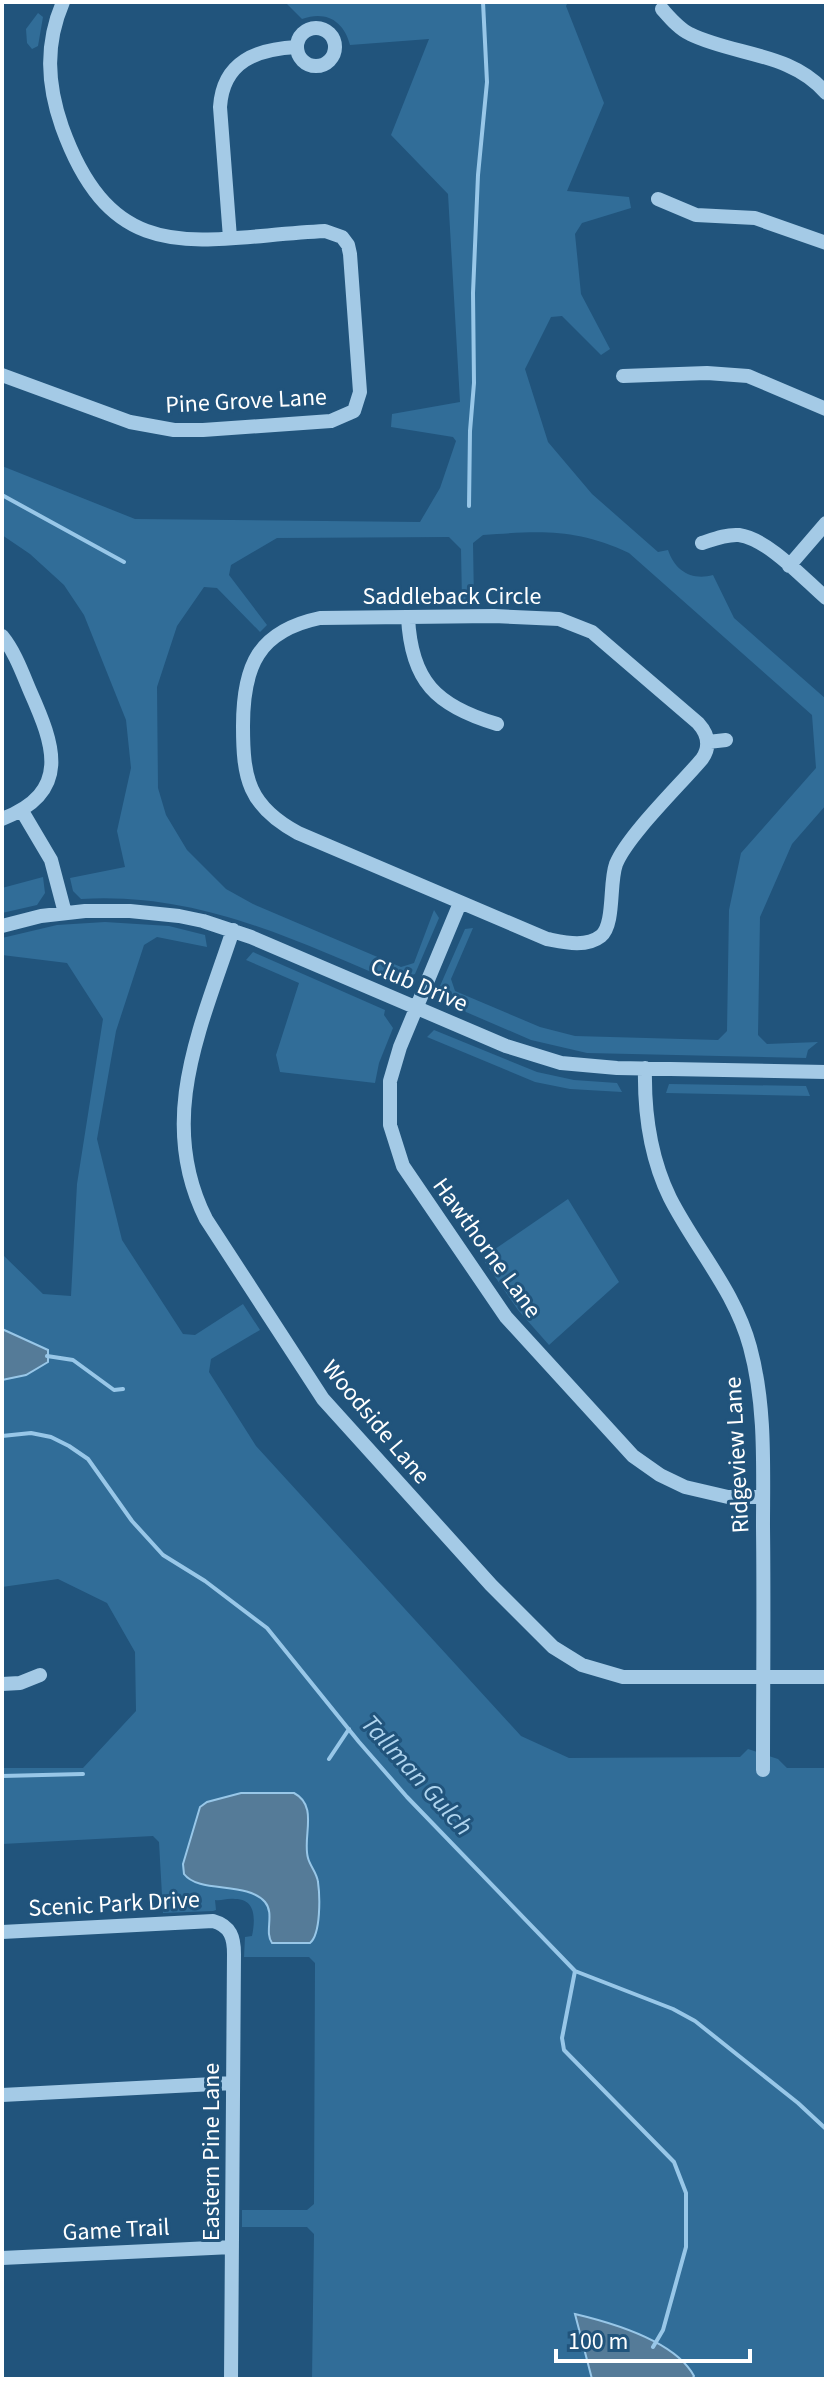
<svg xmlns="http://www.w3.org/2000/svg" width="828" height="2381" viewBox="0 0 828 2381" font-family="'Source Sans 3',sans-serif">
<style>
.green{fill:#316d98}
.water{fill:#557b98;stroke:#98c7e8;stroke-width:2}
.lines{fill:none;stroke-linecap:round;stroke-linejoin:round}
.stream{stroke:#98c7e8;stroke-width:4}
.minor{stroke:#a4cae6;stroke-width:14}
.labels{text-anchor:middle;dominant-baseline:central;stroke-width:6;stroke-linejoin:round;paint-order:stroke}
.street-label{font-size:24px;fill:#fff;stroke:#21547c}
.water-label{font-size:26px;font-style:italic;fill:#afd4ee;stroke:#21547c}
</style>
<rect width="100%" height="100%" fill="#21547c"/>
<path class="green" d="M 285,2 L 568,2 L 566,6 L 604,103 L 567,191 L 629,197 L 631,208 L 582,223 L 575,234 L 581,294 L 610,349 L 601,355 L 562,316 L 551,317 L 525,369 L 548,442 L 592,494 L 658,552 L 668,550 C 675,571 692,581 713,575 L 734,618 L 826,699 L 826,805 L 792,844 L 760,917 L 758,1035 L 767,1044 L 818,1042 L 808,1050 L 806,1058 L 587,1053 L 531,1040 L 445,1003 L 448,997 L 440,986 L 465,929 L 473,928 L 451,979 L 455,991 L 540,1027 L 575,1036 L 718,1040 L 727,1031 L 729,910 L 741,853 L 816,768 L 812,715 L 629,553 C 575,528 541,531 483,535 L 473,543 L 474,602 L 462,602 L 461,549 L 449,537 L 277,538 L 231,565 L 229,575 L 267,625 L 260,632 L 217,588 L 204,587 L 177,626 L 157,687 L 158,788 L 166,815 L 187,850 L 226,889 L 253,904 L 401,967 L 414,963 L 434,910 L 439,918 L 415,974 L 404,978 L 399,984 C 295,940 198,892 81,899 L 73,891 L 70,878 L 125,867 L 117,831 L 131,768 L 126,720 L 84,615 L 64,585 L 30,554 L 2,535 L 2,466 L 135,519 L 420,522 L 440,488 L 456,441 L 453,437 L 391,427 L 392,414 L 460,402 L 448,194 L 391,135 L 429,39 L 350,45 C 344,21 326,10 302,19 Z
M 38,13 L 43,17 L 38,46 L 32,49 L 27,43 L 26,29 Z
M 43,877 L 45,893 L 37,905 L 2,913 L 2,888 Z
M 105,922 L 169,926 L 205,935 L 207,947 L 157,937 L 144,945 L 116,1031 L 97,1139 L 122,1240 L 183,1334 L 195,1335 L 243,1304 L 260,1330 L 211,1359 L 209,1372 L 256,1446 L 521,1736 L 569,1758 L 740,1757 L 748,1749 L 778,1759 L 787,1768 L 826,1768 L 826,2379 L 312,2379 L 314,2234 L 307,2227 L 242,2227 L 242,2210 L 307,2210 L 314,2204 L 315,1963 L 309,1957 L 244,1957 L 245,1937 L 252,1936 C 255,1921 257,1899 235,1899 C 226,1898 222,1901 215,1900 L 216,1910 L 213,1911 L 163,1913 L 159,1842 L 153,1836 L 2,1844 L 2,1768 L 83,1768 L 136,1711 L 135,1652 L 107,1603 L 58,1579 L 2,1587 L 2,1254 L 43,1294 L 71,1296 L 77,1184 L 103,1019 L 67,963 L 2,955 L 2,938 L 57,925 Z
M 253,952 L 385,1010 L 384,1015 L 393,1028 L 379,1063 L 375,1083 L 280,1072 L 276,1055 L 299,983 L 246,960 Z
M 434,1030 L 537,1072 L 574,1080 L 617,1083 L 622,1092 L 570,1089 L 535,1082 L 427,1037 Z
M 669,1084 L 806,1086 L 810,1096 L 666,1093 Z
M 568,1199 L 619,1282 L 549,1345 L 518,1310 L 482,1258 Z"/>
<path class="water" d="M 2,1329 L 48,1350 L 48,1362 L 26,1375 L 2,1380 Z
M 241,1793 L 294,1793 C 319,1806 302,1837 308,1858 C 310,1866 317,1873 318,1882 C 320,1896 321,1934 310,1943 L 272,1943 C 264,1932 275,1914 265,1902 C 247,1881 199,1894 184,1874 L 183,1864 L 200,1807 L 207,1802 Z
M 575,2314 C 613,2323 675,2341 694,2376 L 692,2379 L 592,2379 Z"/>
<g class="lines">
<path class="stream" d="M 2,495 L 124,562
M 469,506 L 470,431 L 474,383 L 473,293 L 478,175 L 487,82 L 483,2
M 47,1356 L 73,1360 L 114,1390 L 123,1389
M 2,1436 L 31,1433 L 51,1437 L 69,1446 L 88,1459 L 132,1521 L 163,1555 L 205,1581 L 267,1628 L 359,1742 L 407,1797 L 575,1971 L 673,2009 L 695,2021 L 798,2103 L 826,2129
M 329,1759 L 349,1729
M 2,1776 L 83,1774
M 575,1971 L 562,2038 L 564,2050 L 674,2162 L 686,2193 L 686,2247 L 663,2330 L 653,2347"/>
<path class="minor" d="M 63,2 C 45,44 47,84 62,127 C 115,274 200,237 325,231 L 342,237
M 662,9 C 670,18 679,29 690,34 C 735,56 791,52 826,93
M297 47a19 19 0 1 1 38 0a19 19 0 1 1-38 0Z
M 658,199 L 696,215 L 755,218 L 826,243
M 342,237 L 348,245 L 350,254 L 360,392 L 354,411
M 230,238 L 220,107 C 223,61 257,49 297,47
M 2,375 L 130,422 L 174,430 L 203,430 L 331,421 L 354,411
M 623,376 L 707,373 L 748,376 L 826,409
M 702,543 C 714,539 726,534 739,535 C 768,539 804,579 826,598
M 789,566 L 826,523
M 494,616 L 559,619 L 592,632 L 698,723 C 708,734 711,746 702,759 C 680,785 628,835 616,864 C 609,883 615,924 601,936 C 586,948 563,942 547,939 L 298,833 C 248,806 243,778 243,726 C 243,666 258,631 320,618 Z
M 408,617 C 411,681 436,706 497,724
M 2,636 C 15,652 22,672 30,691 C 54,745 72,792 2,819
M 708,742 L 726,740
M 22,811 L 51,860 L 65,913
M 460,903 L 400,1047 L 390,1081 L 390,1125 L 403,1166 L 506,1317 L 633,1456 L 660,1475 L 685,1487 L 728,1497 L 763,1497
M 2,926 L 41,916 L 85,911 L 130,911 L 179,916 L 203,921 L 251,937 L 506,1046 L 561,1063 L 617,1068 L 826,1072
M 233,930 C 201,1027 156,1120 206,1219 L 323,1399 L 491,1585 L 553,1647 L 582,1665 L 623,1677 L 826,1677
M 645,1068 C 644,1114 650,1157 670,1198 C 696,1249 735,1291 750,1347 C 766,1406 763,1467 763,1527 C 764,1608 763,1689 763,1770
M 2,1684 L 20,1683 L 40,1675
M 2,1932 L 213,1921 C 231,1926 234,1938 234,1954 L 231,2379
M 2,2095 L 233,2083
M 2,2258 L 232,2247"/>
</g>
<g class="labels">
<g class="street-label">
<text transform="translate(246 401) rotate(-3)">Pine Grove Lane</text>
<text x="452" y="596">Saddleback Circle</text>
<text transform="translate(419 985) rotate(23)">Club Drive</text>
<text transform="translate(487 1248) rotate(54)">Hawthorne Lane</text>
<text transform="translate(376 1422) rotate(50)">Woodside Lane</text>
<text transform="translate(737 1455) rotate(-93)">Ridgeview Lane</text>
<text transform="translate(114 1904) rotate(-3)">Scenic Park Drive</text>
<text transform="translate(211 2152) rotate(-90)">Eastern Pine Lane</text>
<text transform="translate(116 2230) rotate(-3)">Game Trail</text>
</g>
<g class="water-label">
<text transform="translate(417 1775) rotate(48)">Tallman Gulch</text>
</g>
</g>
<rect width="828" height="2381" fill="none" stroke="#ffffff" stroke-width="8"/>
<path d="M556 2349v12h194v-12" fill="none" stroke="#ffffff" stroke-width="4"/>
<text x="568" y="2349" font-size="24" fill="#ffffff" stroke="#21547c" stroke-width="6" paint-order="stroke">100 m</text>
</svg>
